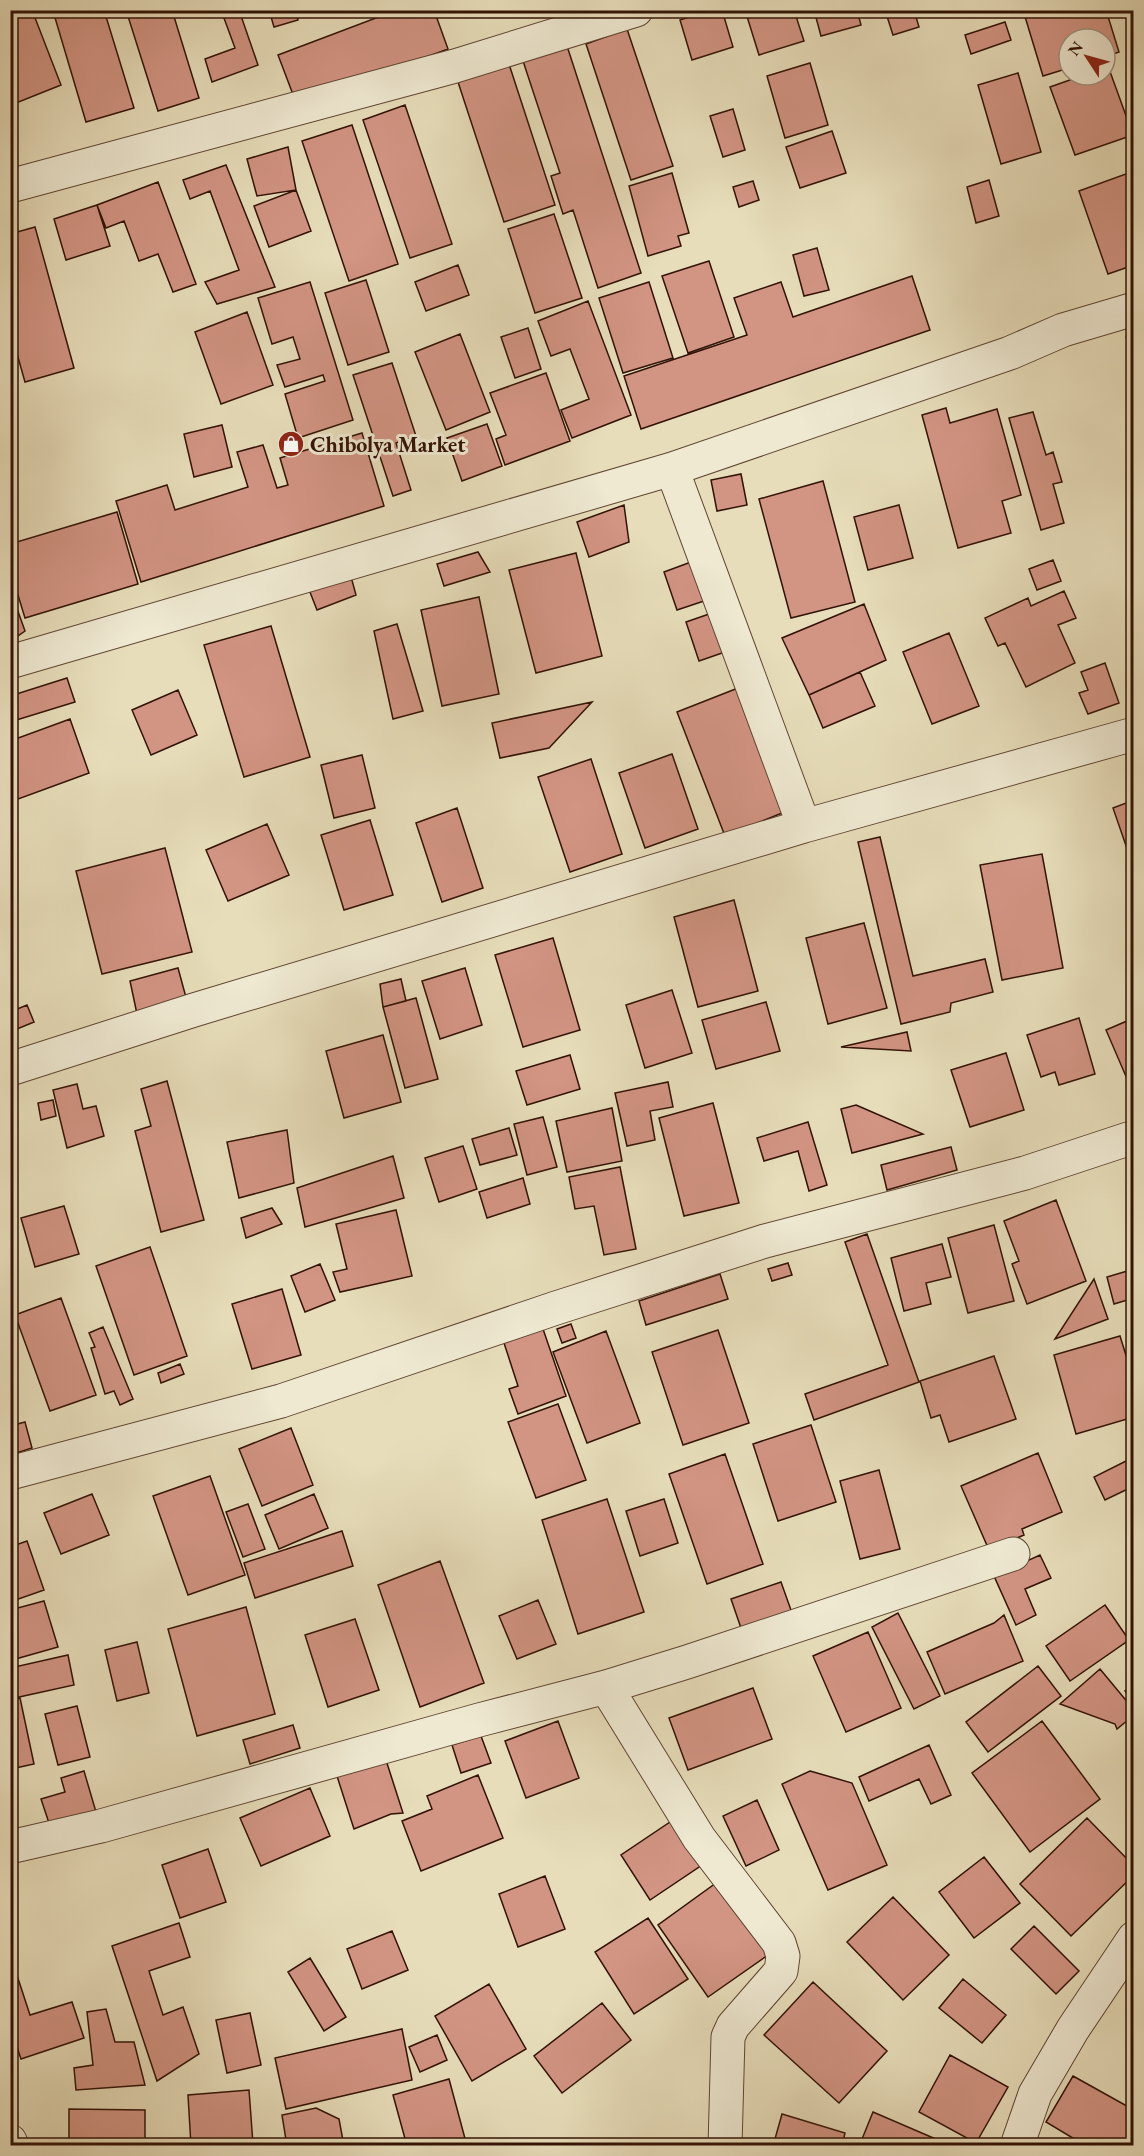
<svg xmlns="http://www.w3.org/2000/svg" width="1144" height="2156" viewBox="0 0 1144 2156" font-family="'EB Garamond',serif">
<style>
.building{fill:#d29483;stroke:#321205;stroke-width:1.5}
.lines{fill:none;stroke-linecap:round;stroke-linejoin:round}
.minor-casing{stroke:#5f4532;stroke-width:35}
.minor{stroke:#efe9d2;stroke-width:33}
.labels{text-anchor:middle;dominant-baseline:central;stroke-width:6;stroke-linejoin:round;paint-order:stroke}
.poi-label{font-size:22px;font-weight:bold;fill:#321205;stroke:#efe9d2;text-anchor:start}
</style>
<rect width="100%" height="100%" fill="#e7ddba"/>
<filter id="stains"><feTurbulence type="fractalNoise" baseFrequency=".00333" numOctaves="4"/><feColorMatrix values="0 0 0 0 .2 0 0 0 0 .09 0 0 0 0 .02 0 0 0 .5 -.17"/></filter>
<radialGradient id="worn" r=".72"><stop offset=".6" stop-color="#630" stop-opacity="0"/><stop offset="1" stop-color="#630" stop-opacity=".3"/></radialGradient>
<path class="building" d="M 10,10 L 32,10 L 61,85 L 16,103 L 10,88 Z
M 104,10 L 134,108 L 86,122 L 53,11 Z
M 126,10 L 172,10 L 199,98 L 158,111 Z
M 193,10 L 213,10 L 195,17 Z
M 221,10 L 239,10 L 258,65 L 212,82 L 205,59 L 235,48 Z
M 269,10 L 296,10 L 298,20 L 274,27 Z
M 397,10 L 434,10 L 448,49 L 297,105 L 278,55 Z
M 710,10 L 722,10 L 733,47 L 692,60 L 680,20 Z
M 745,10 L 794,10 L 804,41 L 759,55 Z
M 814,10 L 857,10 L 861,25 L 821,36 Z
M 885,10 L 914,10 L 919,27 L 893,35 Z
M 1023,10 L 1106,10 L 1119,52 L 1105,57 L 1105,39 L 1069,39 L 1069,68 L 1043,76 Z
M 1005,22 L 1011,40 L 971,54 L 965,35 Z
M 627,29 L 673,166 L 631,180 L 586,44 Z
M 567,46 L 641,273 L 598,288 L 573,210 L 563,214 L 551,176 L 560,173 L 523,61 Z
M 508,61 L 555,205 L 504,222 L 457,79 Z
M 810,63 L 828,125 L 785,138 L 767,76 Z
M 1108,66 L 1133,135 L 1075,155 L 1050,87 L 1084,75 L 1105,75 L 1105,68 Z
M 1018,73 L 1041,152 L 1001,164 L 978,85 Z
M 405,105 L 452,244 L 410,258 L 363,120 Z
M 733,109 L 745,150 L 723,157 L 710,116 Z
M 352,125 L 398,264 L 349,281 L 302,141 Z
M 832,131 L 846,173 L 800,188 L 786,147 Z
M 288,147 L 296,190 L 257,196 L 247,159 Z
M 226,165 L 275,287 L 217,304 L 205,282 L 239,270 L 210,191 L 190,199 L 183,180 Z
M 1134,171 L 1134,265 L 1108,274 L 1079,191 Z
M 672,173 L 689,233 L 678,236 L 681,246 L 648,256 L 629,186 Z
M 989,180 L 999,216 L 976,223 L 967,187 Z
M 753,181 L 759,200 L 739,207 L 733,187 Z
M 158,182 L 196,284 L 173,292 L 158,254 L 139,261 L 124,221 L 106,228 L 97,205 Z
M 296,190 L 311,231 L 269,247 L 254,206 Z
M 97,205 L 110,246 L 66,260 L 54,219 Z
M 554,214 L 582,298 L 535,313 L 508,229 Z
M 35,227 L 74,368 L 25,382 L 10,329 L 10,234 Z
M 817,248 L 829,290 L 804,296 L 793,255 Z
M 709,261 L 734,337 L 688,353 L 662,276 Z
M 458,265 L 469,295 L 426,311 L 415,282 Z
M 912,276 L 930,330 L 641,429 L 624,376 L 747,335 L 734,298 L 781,282 L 793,317 Z
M 366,280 L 389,352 L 348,365 L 325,293 Z
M 310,282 L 353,420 L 298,438 L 285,394 L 325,381 L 323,375 L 285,387 L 277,365 L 300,359 L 293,337 L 272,344 L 258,298 Z
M 649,282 L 673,358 L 623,373 L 599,298 Z
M 588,301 L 631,415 L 572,438 L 561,410 L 589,399 L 570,349 L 551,356 L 538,321 Z
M 247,312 L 273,385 L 221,404 L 195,332 Z
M 528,328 L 541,369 L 515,378 L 501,337 Z
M 1134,333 L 1134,352 L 1126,337 Z
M 460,334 L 490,412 L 446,430 L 415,352 Z
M 392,363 L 416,436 L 396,443 L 411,490 L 393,496 L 353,375 Z
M 546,373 L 570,441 L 505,465 L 496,439 L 506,435 L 490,393 Z
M 946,408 L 950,423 L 997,409 L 1021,495 L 1002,501 L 1011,533 L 958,548 L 922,415 Z
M 1033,412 L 1046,455 L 1053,452 L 1062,482 L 1053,484 L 1064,523 L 1041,530 L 1009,418 Z
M 487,424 L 502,466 L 462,481 L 447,438 Z
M 222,425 L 232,467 L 194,477 L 184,434 Z
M 362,433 L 384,506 L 141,582 L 116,501 L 167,485 L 175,510 L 248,487 L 237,452 L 263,445 L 277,488 L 288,485 L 280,458 Z
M 741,474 L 747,505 L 717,511 L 711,480 Z
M 823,481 L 855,602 L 791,618 L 759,499 Z
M 624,505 L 629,542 L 589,557 L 577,522 Z
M 899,505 L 913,558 L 868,570 L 854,517 Z
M 117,512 L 138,584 L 25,618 L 10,569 L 10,544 Z
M 478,552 L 490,572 L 444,586 L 437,564 Z
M 576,553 L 602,656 L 536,673 L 509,570 Z
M 1053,560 L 1061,581 L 1037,590 L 1029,569 Z
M 691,562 L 704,601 L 677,610 L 664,572 Z
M 350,573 L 356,595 L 317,610 L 308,587 Z
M 1064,591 L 1076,618 L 1058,625 L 1075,663 L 1026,687 L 1005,643 L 998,646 L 985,618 L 1028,598 L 1031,606 Z
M 479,597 L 499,694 L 442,706 L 421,610 Z
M 15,603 L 25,631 L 12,640 L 10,605 Z
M 864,604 L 886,660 L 809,695 L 782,638 Z
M 712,613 L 725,652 L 699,661 L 686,622 Z
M 397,624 L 423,711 L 393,719 L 374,631 Z
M 271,626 L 310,757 L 244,777 L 204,645 Z
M 949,633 L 979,706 L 932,724 L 903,652 Z
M 1105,663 L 1119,703 L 1088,714 L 1079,693 L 1088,690 L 1081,672 Z
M 860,672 L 875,706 L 823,728 L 809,695 Z
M 67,678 L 75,702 L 10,722 L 10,696 Z
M 738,688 L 787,811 L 725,836 L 677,712 Z
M 178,690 L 197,735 L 151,755 L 132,710 Z
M 592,702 L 549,748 L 500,758 L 492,723 Z
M 70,719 L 89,773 L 10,802 L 10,741 Z
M 672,754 L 698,829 L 645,848 L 619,773 Z
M 362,755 L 375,808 L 334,818 L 321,765 Z
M 591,759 L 622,854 L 570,872 L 538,777 Z
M 1134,800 L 1134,866 L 1133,866 L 1113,808 Z
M 457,808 L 483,888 L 442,902 L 416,823 Z
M 370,820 L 393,895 L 344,910 L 321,835 Z
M 267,824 L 289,875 L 228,901 L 206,850 Z
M 880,837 L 913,976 L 985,959 L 993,992 L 951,1003 L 950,1012 L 901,1024 L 858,842 Z
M 165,848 L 192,952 L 102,974 L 76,871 Z
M 1042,854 L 1063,968 L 1002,980 L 980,865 Z
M 734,900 L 758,991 L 698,1007 L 674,917 Z
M 864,923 L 887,1008 L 828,1024 L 806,938 Z
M 553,938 L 580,1030 L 523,1047 L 495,955 Z
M 178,968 L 187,1001 L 137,1014 L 130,981 Z
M 465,968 L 482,1025 L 440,1039 L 422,981 Z
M 401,979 L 406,1001 L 383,1007 L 380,984 Z
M 672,990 L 692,1053 L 645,1068 L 626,1005 Z
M 416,998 L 438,1079 L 405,1088 L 383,1007 Z
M 766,1002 L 780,1051 L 716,1069 L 702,1020 Z
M 27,1005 L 34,1022 L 17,1029 L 10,1012 Z
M 1079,1018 L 1095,1074 L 1059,1085 L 1055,1072 L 1041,1077 L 1027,1035 Z
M 1134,1018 L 1134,1095 L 1106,1030 Z
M 907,1032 L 911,1051 L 841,1047 Z
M 383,1035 L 401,1102 L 344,1118 L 326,1051 Z
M 1006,1053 L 1024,1110 L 970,1127 L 951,1070 Z
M 570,1055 L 580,1089 L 527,1105 L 516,1071 Z
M 167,1081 L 204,1220 L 161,1232 L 135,1131 L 151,1126 L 141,1089 Z
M 668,1082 L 673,1107 L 650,1111 L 655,1140 L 627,1146 L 615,1093 Z
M 77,1084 L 83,1109 L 96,1106 L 104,1136 L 67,1148 L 53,1090 Z
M 53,1100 L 56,1116 L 41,1120 L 38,1103 Z
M 713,1103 L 739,1203 L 684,1216 L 659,1118 Z
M 856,1105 L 923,1134 L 852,1153 L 841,1109 Z
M 612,1108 L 622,1161 L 567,1172 L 556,1121 Z
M 543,1117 L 557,1167 L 527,1175 L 514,1124 Z
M 808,1122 L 827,1185 L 809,1191 L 798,1151 L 764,1161 L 757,1138 Z
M 509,1128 L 517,1155 L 480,1165 L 472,1139 Z
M 287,1130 L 294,1183 L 239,1198 L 227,1142 Z
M 463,1146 L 477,1189 L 439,1202 L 425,1158 Z
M 951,1147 L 957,1170 L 887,1190 L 881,1165 Z
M 393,1156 L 404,1198 L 305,1227 L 297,1188 Z
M 620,1167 L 636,1249 L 604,1255 L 594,1206 L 575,1209 L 569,1177 Z
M 523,1178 L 530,1204 L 487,1218 L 479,1192 Z
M 1056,1200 L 1086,1281 L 1027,1304 L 1012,1264 L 1019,1261 L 1004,1221 Z
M 64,1206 L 79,1254 L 35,1267 L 21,1218 Z
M 272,1208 L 282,1224 L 246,1238 L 241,1218 Z
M 396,1210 L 412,1276 L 340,1292 L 333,1272 L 347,1269 L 336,1224 Z
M 994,1225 L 1014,1301 L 968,1313 L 948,1238 Z
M 867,1234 L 919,1382 L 814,1420 L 805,1394 L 888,1365 L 845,1242 Z
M 942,1244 L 951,1277 L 926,1283 L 931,1304 L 904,1311 L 891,1258 Z
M 150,1247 L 187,1356 L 134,1375 L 96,1266 Z
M 788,1263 L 792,1275 L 772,1281 L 768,1269 Z
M 320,1264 L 335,1300 L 305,1312 L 291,1276 Z
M 1134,1269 L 1134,1298 L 1114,1304 L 1107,1277 Z
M 720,1274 L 728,1299 L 646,1325 L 639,1301 Z
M 1094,1279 L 1108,1319 L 1055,1339 Z
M 282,1289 L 301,1355 L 252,1369 L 232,1304 Z
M 61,1298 L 96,1395 L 50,1411 L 15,1315 Z
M 571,1324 L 576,1338 L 562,1343 L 557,1329 Z
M 103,1327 L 133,1399 L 120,1405 L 114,1391 L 105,1394 L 91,1348 L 95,1347 L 89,1333 Z
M 543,1329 L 566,1396 L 518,1414 L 509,1389 L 518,1386 L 504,1343 Z
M 718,1330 L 749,1423 L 683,1445 L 652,1352 Z
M 606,1331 L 640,1423 L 587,1443 L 553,1352 Z
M 1120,1336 L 1134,1381 L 1134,1417 L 1076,1434 L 1054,1355 Z
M 994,1356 L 1016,1419 L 949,1442 L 940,1415 L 931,1418 L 920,1381 Z
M 180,1364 L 184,1374 L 161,1383 L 158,1373 Z
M 558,1404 L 586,1480 L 536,1498 L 508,1422 Z
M 25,1422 L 32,1448 L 10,1455 L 10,1426 Z
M 811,1425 L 836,1502 L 778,1521 L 753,1444 Z
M 291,1428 L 313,1485 L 262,1506 L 239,1449 Z
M 1038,1453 L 1062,1512 L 1022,1529 L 1024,1535 L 989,1550 L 961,1486 Z
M 725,1454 L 763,1564 L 707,1584 L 669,1474 Z
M 1134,1457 L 1134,1486 L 1105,1500 L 1094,1477 Z
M 879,1470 L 900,1549 L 860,1559 L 840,1481 Z
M 210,1476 L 245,1575 L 188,1595 L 153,1496 Z
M 92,1494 L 109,1535 L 61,1554 L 44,1513 Z
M 314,1494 L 328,1528 L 279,1549 L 265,1515 Z
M 607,1499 L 644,1612 L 578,1634 L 542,1520 Z
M 664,1499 L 678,1543 L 640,1556 L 626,1511 Z
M 248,1504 L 265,1549 L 243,1557 L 226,1512 Z
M 342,1531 L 353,1566 L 255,1598 L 244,1563 Z
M 27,1541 L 44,1590 L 10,1602 L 10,1547 Z
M 1040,1555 L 1051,1578 L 1025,1589 L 1036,1615 L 1016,1625 L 994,1576 Z
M 440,1561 L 484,1683 L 420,1707 L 378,1585 Z
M 781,1582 L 792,1613 L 742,1631 L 731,1599 Z
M 538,1600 L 556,1644 L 517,1659 L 499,1616 Z
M 44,1601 L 58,1647 L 12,1660 L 10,1654 L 10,1610 Z
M 1105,1605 L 1129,1640 L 1070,1681 L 1046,1646 Z
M 246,1607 L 275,1714 L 197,1736 L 168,1629 Z
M 898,1613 L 940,1696 L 914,1709 L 872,1627 Z
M 1004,1615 L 1023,1661 L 945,1694 L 927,1652 L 994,1623 Z
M 355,1619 L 379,1690 L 328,1707 L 305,1635 Z
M 868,1632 L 901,1708 L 846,1732 L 813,1656 Z
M 137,1642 L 149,1693 L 117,1701 L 105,1650 Z
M 68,1655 L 74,1685 L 10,1699 L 10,1668 Z
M 1038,1666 L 1061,1696 L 988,1752 L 966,1722 Z
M 1100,1669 L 1134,1710 L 1134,1715 L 1117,1729 L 1115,1724 L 1060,1704 Z
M 1134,1685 L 1134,1703 L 1125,1691 Z
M 753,1688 L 772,1739 L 688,1770 L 669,1718 Z
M 20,1698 L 34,1764 L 11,1769 L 10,1700 Z
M 77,1706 L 90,1757 L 58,1765 L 45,1714 Z
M 558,1721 L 579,1778 L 526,1798 L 505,1741 Z
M 1042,1721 L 1100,1799 L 1030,1852 L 972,1773 Z
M 293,1725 L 300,1748 L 250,1764 L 243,1740 Z
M 481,1736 L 491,1763 L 461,1773 L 452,1745 Z
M 929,1745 L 951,1795 L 931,1804 L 919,1779 L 869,1801 L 859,1777 Z
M 385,1757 L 403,1813 L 391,1814 L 354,1829 L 336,1773 Z
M 84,1771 L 96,1812 L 50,1826 L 41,1799 L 65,1792 L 61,1778 Z
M 810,1771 L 852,1783 L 887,1865 L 828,1890 L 782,1784 Z
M 478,1775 L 503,1838 L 421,1871 L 402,1821 L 432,1809 L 427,1796 Z
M 310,1788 L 330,1836 L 261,1866 L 240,1818 Z
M 757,1800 L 779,1850 L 746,1866 L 723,1816 Z
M 676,1818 L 705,1863 L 650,1900 L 621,1855 Z
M 1087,1818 L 1134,1866 L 1134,1875 L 1071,1936 L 1020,1884 Z
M 208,1849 L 226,1902 L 180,1918 L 162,1865 Z
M 984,1857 L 1020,1903 L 974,1938 L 939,1892 Z
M 545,1876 L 565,1929 L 518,1947 L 499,1894 Z
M 716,1883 L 768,1955 L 708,1997 L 658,1925 Z
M 893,1897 L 949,1955 L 903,2000 L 847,1942 Z
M 648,1918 L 688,1979 L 634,2014 L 595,1952 Z
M 179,1923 L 190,1957 L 149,1971 L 163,2015 L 183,2007 L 199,2054 L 157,2081 L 112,1946 Z
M 1034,1926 L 1079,1971 L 1056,1994 L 1011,1949 Z
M 392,1931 L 408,1970 L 362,1989 L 347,1949 Z
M 10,1954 L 30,2015 L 72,2002 L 84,2038 L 21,2059 L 10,2026 Z
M 310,1958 L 346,2017 L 324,2031 L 288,1972 Z
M 963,1979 L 1006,2015 L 982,2043 L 939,2008 Z
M 813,1982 L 887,2051 L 839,2103 L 764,2035 Z
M 489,1984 L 526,2049 L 472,2081 L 435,2016 Z
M 602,2003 L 631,2040 L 562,2093 L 534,2056 Z
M 106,2009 L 115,2042 L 134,2042 L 145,2085 L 76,2090 L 74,2068 L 93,2065 L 87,2012 Z
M 250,2013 L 261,2065 L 227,2073 L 216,2020 Z
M 402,2029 L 412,2080 L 286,2109 L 275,2058 Z
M 437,2035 L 447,2060 L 420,2072 L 409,2047 Z
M 950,2055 L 1008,2087 L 976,2143 L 919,2112 Z
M 1073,2076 L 1134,2110 L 1134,2146 L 1086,2146 L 1046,2122 Z
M 449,2079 L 467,2146 L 407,2146 L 393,2095 Z
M 249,2090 L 253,2144 L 191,2146 L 188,2095 Z
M 316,2108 L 339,2119 L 344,2146 L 287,2146 L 282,2115 Z
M 69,2109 L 145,2110 L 145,2146 L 69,2146 Z
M 873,2112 L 952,2146 L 860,2144 Z
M 782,2114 L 845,2133 L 842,2146 L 773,2146 Z"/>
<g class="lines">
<g class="minor-casing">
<path id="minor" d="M 10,186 L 455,66 L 636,10
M 10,662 L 672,469 L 1010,353 L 1063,330 L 1134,309
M 804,826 L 1134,734
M 10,1069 L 194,1010 L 804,826 L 672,469
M 10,1473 L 281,1401 L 556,1308 L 765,1241 L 1025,1173 L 1134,1137
M 606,1687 L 699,1838 L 779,1943 L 783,1956 L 781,1971 L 733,2026 L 728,2037 L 725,2146
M 10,1847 L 101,1826 L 479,1720 L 606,1687 L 687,1662 L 1013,1554
M 10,2141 L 12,2146
M 1017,2146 L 1035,2094 L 1073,2029 L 1134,1938"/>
</g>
<use href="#minor" class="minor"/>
</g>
<defs>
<g id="shop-disc" transform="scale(1.35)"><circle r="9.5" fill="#8f2418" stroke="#efe9d2"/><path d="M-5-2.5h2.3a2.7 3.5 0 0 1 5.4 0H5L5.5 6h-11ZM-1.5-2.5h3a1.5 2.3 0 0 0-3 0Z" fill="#fff"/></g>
</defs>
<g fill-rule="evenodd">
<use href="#shop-disc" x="291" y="444"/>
</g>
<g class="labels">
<g class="poi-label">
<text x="310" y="444">Chibolya Market</text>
</g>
</g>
<rect width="1144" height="2156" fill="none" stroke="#e7ddba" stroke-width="36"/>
<rect x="12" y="12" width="1120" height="2132" fill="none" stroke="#321205" stroke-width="3"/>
<rect x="18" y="18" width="1108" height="2120" fill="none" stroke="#321205" stroke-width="1.5"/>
<g transform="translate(1087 57) rotate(306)"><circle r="28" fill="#efe9d2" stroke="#a39380" stroke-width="1.5"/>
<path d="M0-4.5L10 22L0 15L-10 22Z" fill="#8f2418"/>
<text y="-9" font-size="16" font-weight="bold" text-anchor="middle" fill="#321205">N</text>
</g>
<rect width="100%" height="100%" filter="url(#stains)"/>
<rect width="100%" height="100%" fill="url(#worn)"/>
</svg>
